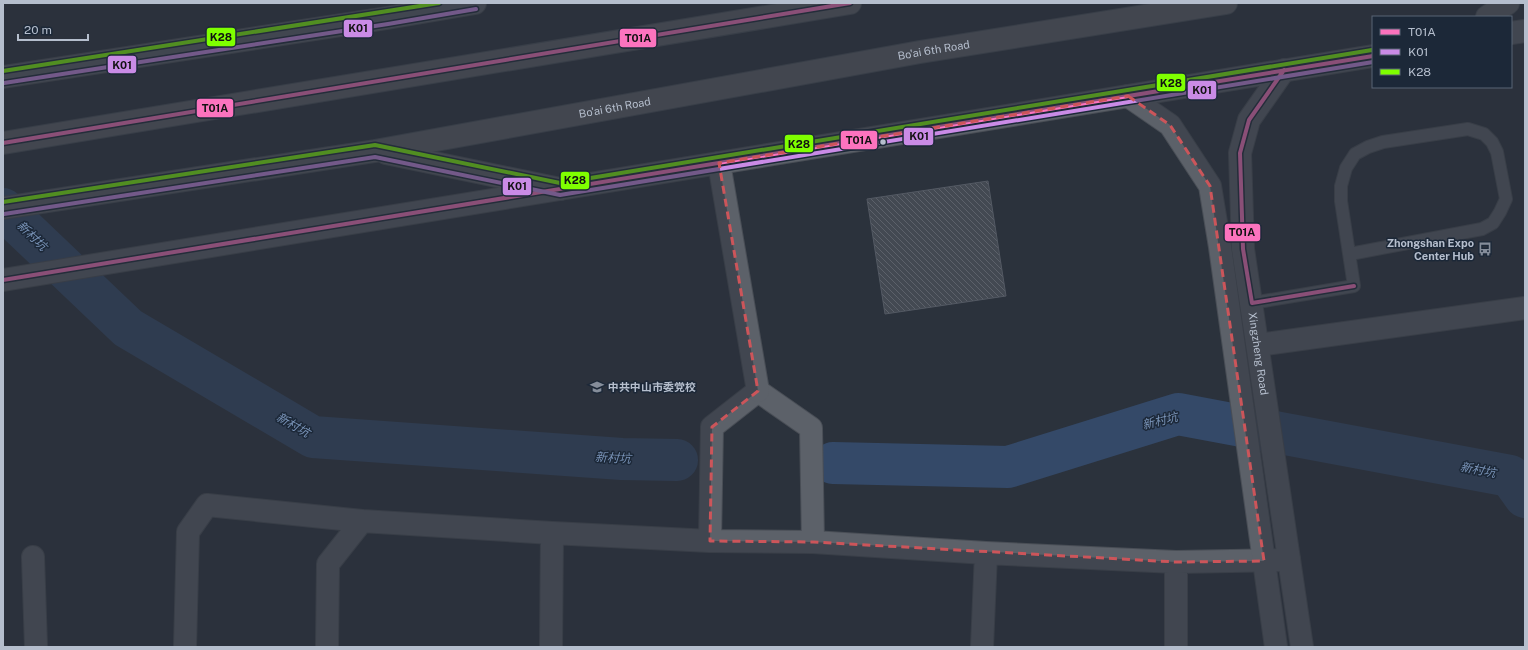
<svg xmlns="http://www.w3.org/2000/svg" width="1528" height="650" viewBox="0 0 1528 650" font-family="'Public Sans','Noto Sans SC',sans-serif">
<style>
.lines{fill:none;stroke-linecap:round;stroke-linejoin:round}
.river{stroke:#344968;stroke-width:42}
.building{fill:url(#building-back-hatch);stroke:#535963}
.service-casing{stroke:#494e56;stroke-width:14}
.minor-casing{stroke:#494e56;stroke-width:24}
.tertiary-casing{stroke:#494e56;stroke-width:24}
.trunk-casing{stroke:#484e57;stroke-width:24}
.service{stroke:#5c6169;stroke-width:12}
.minor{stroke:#5c6169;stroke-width:22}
.tertiary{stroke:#5c6169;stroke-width:22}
.trunk{stroke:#5d6167;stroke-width:22}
.bus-1-casing{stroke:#1c2838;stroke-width:7}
.bus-2-casing{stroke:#1c2838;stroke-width:7}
.bus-3-casing{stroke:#1c2838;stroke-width:7}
.bus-1{stroke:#fc73be;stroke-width:4}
.bus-2{stroke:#ca8be6;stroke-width:4}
.bus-3{stroke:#7fff00;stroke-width:4}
.marked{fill:none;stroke:#cc555a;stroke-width:3;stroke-dasharray:8 5;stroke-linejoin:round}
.bus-dot{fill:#b5becd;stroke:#1c2838;stroke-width:1.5}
.labels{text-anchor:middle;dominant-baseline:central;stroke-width:3;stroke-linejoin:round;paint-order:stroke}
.street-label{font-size:11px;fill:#b5becd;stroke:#1c2838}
.poi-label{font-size:11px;font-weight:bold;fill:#b5becd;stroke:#1c2838;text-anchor:end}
.water-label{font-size:12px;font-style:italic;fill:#7993b7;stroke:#1c2838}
.line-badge{stroke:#1c2838;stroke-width:1.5}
.pale-badge-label{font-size:11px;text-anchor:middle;font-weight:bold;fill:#111}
</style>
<defs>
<pattern id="building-back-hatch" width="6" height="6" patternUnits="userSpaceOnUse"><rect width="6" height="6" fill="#434952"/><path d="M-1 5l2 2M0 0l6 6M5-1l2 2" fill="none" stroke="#5c616a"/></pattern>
</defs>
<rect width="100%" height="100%" fill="#2b323c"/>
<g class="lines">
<path class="river" d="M 3,209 L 128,328 L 313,437 L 622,459 L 677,460
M 833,463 L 1008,467 L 1178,414 L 1510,476 L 1525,497"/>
</g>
<path class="building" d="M 988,181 L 1006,296 L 885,314 L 867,199 Z"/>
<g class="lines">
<g class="service-casing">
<path id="service" d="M 1252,303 L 1354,286 L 1341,201 L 1341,186 L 1346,168 L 1355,154 L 1368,147 L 1383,142 L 1468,129 L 1484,134 L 1492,142 L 1497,152 L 1506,199 L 1500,212 L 1493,223 L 1482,229 L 1350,254"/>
</g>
<g class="minor-casing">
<path id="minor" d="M 1258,345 L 1525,308
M 710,541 L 813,542
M 33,557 L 36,647
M 1176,562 L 1176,647
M 185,647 L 188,532 L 207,505 L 362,521
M 327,647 L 328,564 L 362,521 L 552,533 L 710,541 L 712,427 L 758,391 L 811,428 L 813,542 L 986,553 L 1176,562 L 1289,560
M 551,647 L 552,533
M 982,647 L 986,553"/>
</g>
<g class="tertiary-casing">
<g id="tertiary">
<path d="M 1511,33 L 1525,31"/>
<path id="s1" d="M 1284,70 L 1249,120 L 1240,153 L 1243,249 L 1302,647"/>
<path d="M 3,77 L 387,18 L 475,3"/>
<path d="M 1128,96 L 1170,125 L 1210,186 L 1220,247 L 1276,647"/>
<path d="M 719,163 L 758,391"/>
<path d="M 3,280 L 1373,56"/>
</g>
</g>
<g class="trunk-casing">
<g id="trunk">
<path d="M 1487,17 L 1508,3"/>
<path d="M 3,143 L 850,3"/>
<path d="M 386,153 L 560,189"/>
<path id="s2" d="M 3,208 L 375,151 L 920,52 L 1226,3"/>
</g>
</g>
<use href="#service" class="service"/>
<use href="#minor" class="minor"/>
<use href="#tertiary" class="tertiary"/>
<use href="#trunk" class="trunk"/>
<g class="bus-1-casing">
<path id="bus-1" d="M 1284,70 L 1249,120 L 1240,153 L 1243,249 L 1252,303 L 1354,286
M 3,143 L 850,3
M 3,280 L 1373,56"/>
</g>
<g class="bus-2-casing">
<path id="bus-2" d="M 4,83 L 388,24 L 476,9
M 4,214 L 375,157 L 560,195 L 1373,62"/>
</g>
<g class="bus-3-casing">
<path id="bus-3" d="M 3,71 L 439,3
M 3,202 L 375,145 L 560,183 L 1372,50"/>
</g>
<use href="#bus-1" class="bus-1"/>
<use href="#bus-2" class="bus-2"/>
<use href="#bus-3" class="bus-3"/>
</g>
<path d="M0 0H1528V650H0ZM 1128,96 L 1170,125 L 1210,186 L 1264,561 L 1176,562 L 813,542 L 710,541 L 712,427 L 758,391 L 719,163 Z" fill="#2b323c" fill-opacity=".55" fill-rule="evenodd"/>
<path class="marked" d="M 1128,96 L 1170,125 L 1210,186 L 1264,561 L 1176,562 L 813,542 L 710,541 L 712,427 L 758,391 L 719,163 Z"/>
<defs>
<g id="bus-bare" transform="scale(1.08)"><path d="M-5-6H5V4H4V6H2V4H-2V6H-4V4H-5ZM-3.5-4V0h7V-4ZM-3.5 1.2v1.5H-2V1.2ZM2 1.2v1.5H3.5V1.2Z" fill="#858d9a" stroke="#1c2838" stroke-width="2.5" paint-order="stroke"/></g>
<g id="school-bare" transform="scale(1.08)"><path d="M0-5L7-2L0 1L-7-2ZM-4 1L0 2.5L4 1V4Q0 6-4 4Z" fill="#858d9a" stroke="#1c2838" stroke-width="2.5" paint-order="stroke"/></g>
</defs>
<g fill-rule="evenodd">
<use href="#bus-bare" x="1485" y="249"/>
<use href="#school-bare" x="597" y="387"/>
</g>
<circle class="bus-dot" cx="883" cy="142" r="3.5"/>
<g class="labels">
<g class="street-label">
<text stroke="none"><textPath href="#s2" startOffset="944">Bo'ai 6th Road</textPath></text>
<text stroke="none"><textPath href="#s2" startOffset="620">Bo'ai 6th Road</textPath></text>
<text stroke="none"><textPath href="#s1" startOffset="297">Xingzheng Road</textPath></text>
</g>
<g class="poi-label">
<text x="1474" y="243">Zhongshan Expo<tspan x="1474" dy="13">Center Hub</tspan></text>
<text x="608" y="387" text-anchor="start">中共中山市委党校</text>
</g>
<g class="water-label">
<text transform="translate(32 236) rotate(44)">新村坑</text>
<text transform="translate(1160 421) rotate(-14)">新村坑</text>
<text transform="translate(293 425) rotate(30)">新村坑</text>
<text transform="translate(613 458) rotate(3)">新村坑</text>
<text transform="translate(1478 470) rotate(11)">新村坑</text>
</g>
</g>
<g class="line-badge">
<rect x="343" y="19" width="30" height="19" rx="4" fill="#ca8be6"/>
<rect x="206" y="27" width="30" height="20" rx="4" fill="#7fff00"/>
<rect x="619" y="28" width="38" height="20" rx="4" fill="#fc73be"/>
<rect x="107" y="55" width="30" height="19" rx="4" fill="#ca8be6"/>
<rect x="1156" y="73" width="30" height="19" rx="4" fill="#7fff00"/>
<rect x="1187" y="80" width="30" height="20" rx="4" fill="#ca8be6"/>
<rect x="196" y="98" width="38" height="20" rx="4" fill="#fc73be"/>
<rect x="903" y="127" width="31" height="19" rx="4" fill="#ca8be6"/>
<rect x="840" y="130" width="38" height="20" rx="4" fill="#fc73be"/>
<rect x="784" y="134" width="30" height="19" rx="4" fill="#7fff00"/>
<rect x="560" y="171" width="30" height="19" rx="4" fill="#7fff00"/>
<rect x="502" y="177" width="30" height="19" rx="4" fill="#ca8be6"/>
<rect x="1224" y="223" width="37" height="19" rx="4" fill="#fc73be"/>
</g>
<g class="pale-badge-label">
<text x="358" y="32">K01</text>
<text x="221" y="41">K28</text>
<text x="638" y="42">T01A</text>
<text x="122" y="69">K01</text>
<text x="1171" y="87">K28</text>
<text x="1202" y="94">K01</text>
<text x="215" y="112">T01A</text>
<text x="919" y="140">K01</text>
<text x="859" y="144">T01A</text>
<text x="799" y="148">K28</text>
<text x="575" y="184">K28</text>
<text x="517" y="190">K01</text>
<text x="1242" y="236">T01A</text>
</g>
<rect width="1528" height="650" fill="none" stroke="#b5becd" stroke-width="8"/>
<rect x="1372" y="16" width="140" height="72" fill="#1c2838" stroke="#596474"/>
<rect x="1380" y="29" width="20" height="6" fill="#fc73be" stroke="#596474"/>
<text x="1408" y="36" font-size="12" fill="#b5becd">T01A</text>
<rect x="1380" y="49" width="20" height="6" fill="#ca8be6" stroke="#596474"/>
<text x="1408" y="56" font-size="12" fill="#b5becd">K01</text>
<rect x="1380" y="69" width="20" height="6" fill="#7fff00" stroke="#596474"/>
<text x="1408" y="76" font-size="12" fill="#b5becd">K28</text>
<path d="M18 34v6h70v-6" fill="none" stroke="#b5becd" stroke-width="2"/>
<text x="24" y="34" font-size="12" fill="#b5becd" stroke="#1c2838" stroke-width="3" paint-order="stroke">20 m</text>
</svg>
